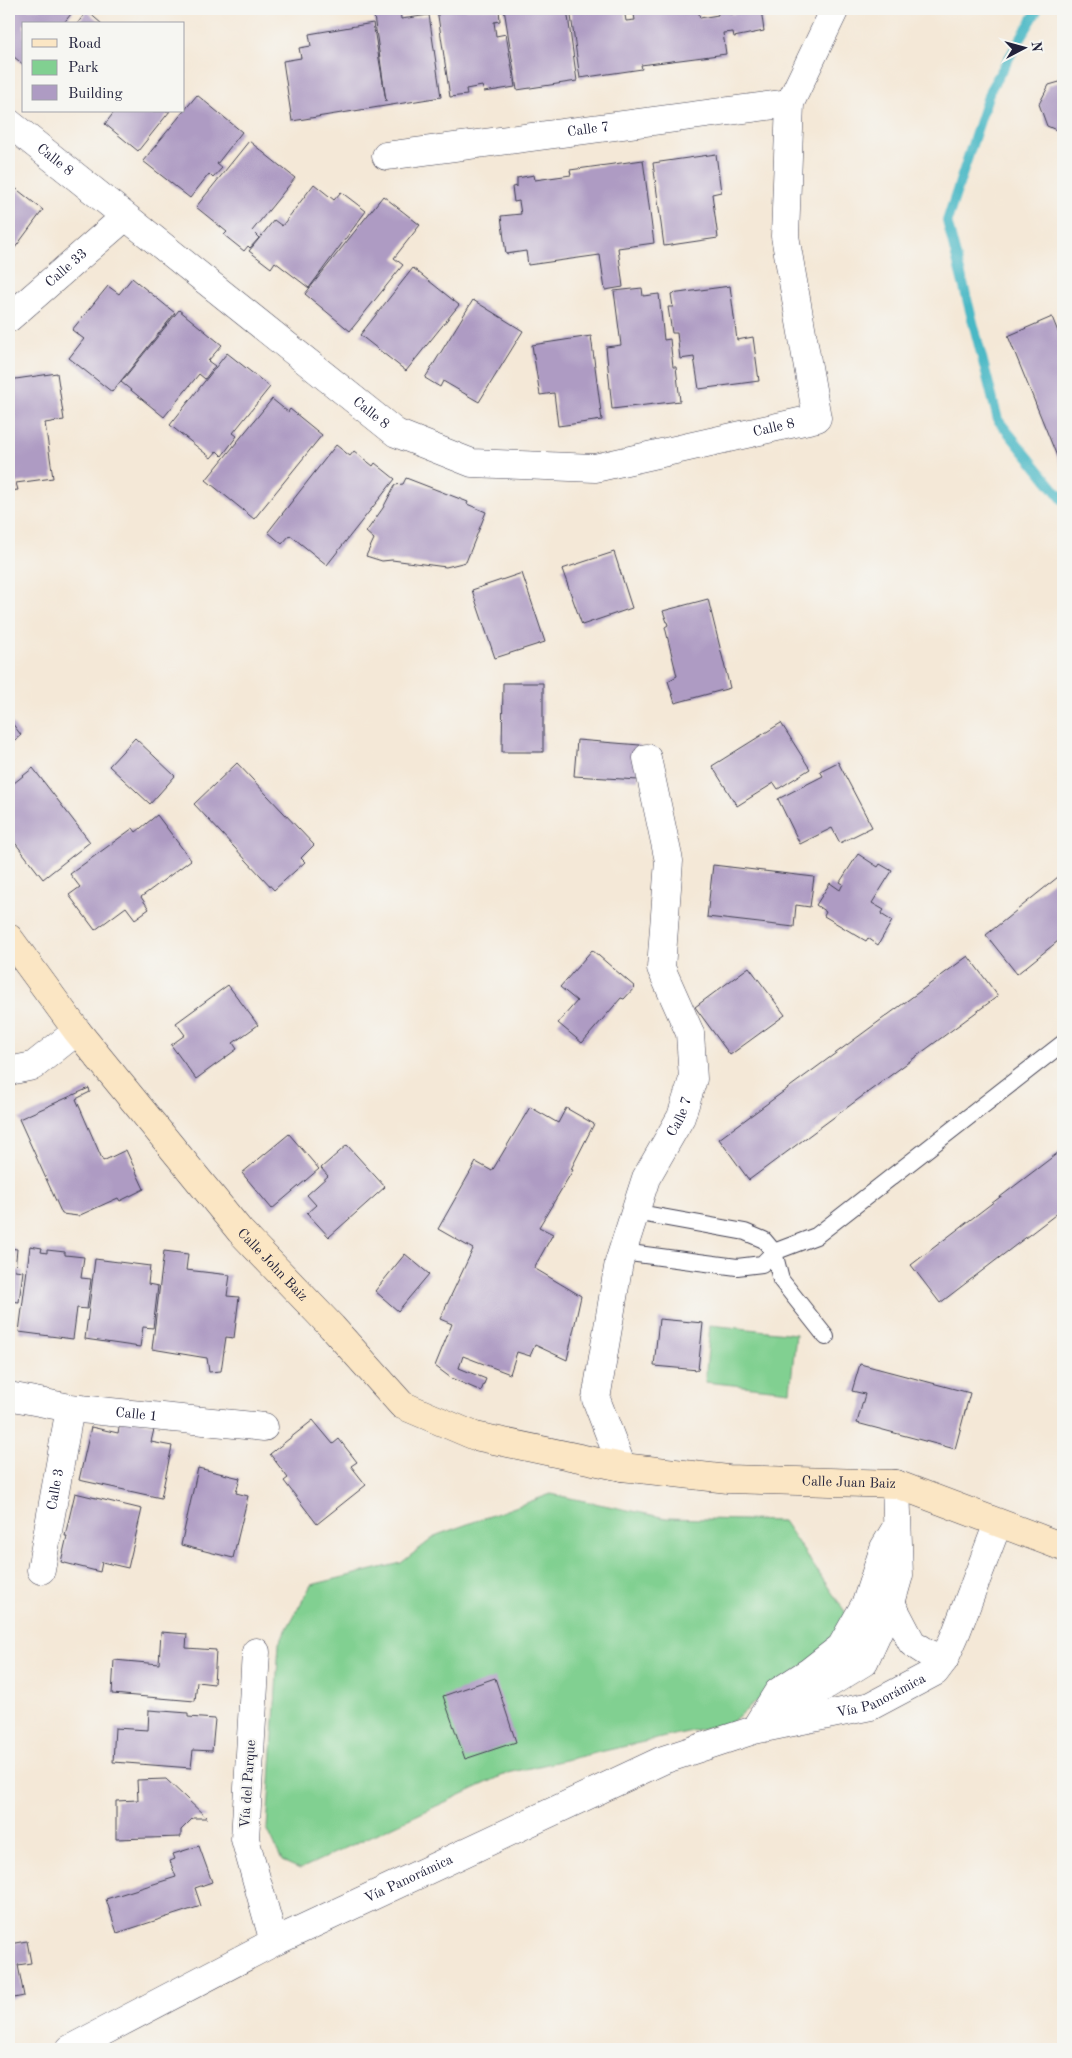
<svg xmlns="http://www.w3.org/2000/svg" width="1072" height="2058" viewBox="0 0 1072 2058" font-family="'Old Standard TT',serif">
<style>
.green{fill:#81d091;stroke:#527966}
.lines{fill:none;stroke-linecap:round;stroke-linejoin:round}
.stream{stroke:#4ab8c5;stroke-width:10}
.building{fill:#ae9bc3}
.lane-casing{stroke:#424052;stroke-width:18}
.street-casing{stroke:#424052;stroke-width:29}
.secondary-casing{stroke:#424052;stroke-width:29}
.lane{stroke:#fff;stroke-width:16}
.street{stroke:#fff;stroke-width:28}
.secondary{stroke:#fbe6c4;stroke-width:28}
.labels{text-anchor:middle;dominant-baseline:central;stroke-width:4.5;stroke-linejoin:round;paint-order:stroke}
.street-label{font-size:14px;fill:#22223b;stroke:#f6f6f2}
</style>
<rect width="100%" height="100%" fill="#f6f6f2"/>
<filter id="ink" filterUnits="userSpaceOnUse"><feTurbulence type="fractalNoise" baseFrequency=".02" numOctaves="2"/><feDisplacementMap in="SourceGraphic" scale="10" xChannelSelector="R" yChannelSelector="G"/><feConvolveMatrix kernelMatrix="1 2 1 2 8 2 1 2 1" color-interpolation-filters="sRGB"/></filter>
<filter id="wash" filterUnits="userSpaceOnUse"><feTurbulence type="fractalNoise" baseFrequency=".0096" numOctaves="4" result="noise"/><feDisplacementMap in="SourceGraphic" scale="20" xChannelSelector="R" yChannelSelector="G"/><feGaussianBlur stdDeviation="1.12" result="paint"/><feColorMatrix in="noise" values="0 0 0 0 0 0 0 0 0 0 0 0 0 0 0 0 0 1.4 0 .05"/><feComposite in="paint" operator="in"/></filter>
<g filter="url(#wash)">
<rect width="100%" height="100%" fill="#f4e8d7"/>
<path class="green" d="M 710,1325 L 796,1334 L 790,1391 L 705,1382 Z
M 551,1494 L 666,1518 L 783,1521 L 848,1616 L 834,1641 L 731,1722 L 508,1773 L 300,1869 L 282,1861 L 267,1828 L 279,1643 L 311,1585 L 401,1563 L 437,1535 Z"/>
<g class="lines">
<path class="stream" d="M 1038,9 L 990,90 L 947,221 L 998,420 L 1063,500"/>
</g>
<g id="blocks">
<path class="building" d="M 9,9 L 75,9 L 63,24 L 24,24 L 24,65 L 9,53 Z
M 373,9 L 400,9 L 401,19 L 429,15 L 441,97 L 292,121 L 283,61 L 301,58 L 299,48 L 311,46 L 309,34 L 373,23 L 386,101 Z
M 437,9 L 499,9 L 500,21 L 494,22 L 496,36 L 506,34 L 515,87 L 484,92 L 482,86 L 466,89 L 467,95 L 450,97 Z
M 504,9 L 567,9 L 577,81 L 517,90 Z
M 570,9 L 624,9 L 626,21 L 635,20 L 633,9 L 698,9 L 700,18 L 718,15 L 717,9 L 731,9 L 731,14 L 761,9 L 764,31 L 734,37 L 733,32 L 723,33 L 726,54 L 641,65 L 642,69 L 580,78 Z
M 87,11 L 102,24 L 77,24 Z
M 1063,81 L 1063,133 L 1047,126 L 1039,104 L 1049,85 Z
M 197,95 L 242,132 L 217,164 L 222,168 L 213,178 L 209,174 L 190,198 L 143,161 Z
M 115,111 L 170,111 L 138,151 L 105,124 Z
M 249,141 L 295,178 L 252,231 L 259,238 L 250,248 L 248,246 L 244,251 L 224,235 L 227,232 L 196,207 Z
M 716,154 L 721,192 L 712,194 L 718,238 L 664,246 L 653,163 Z
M 643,160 L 654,243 L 618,248 L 623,287 L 605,290 L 600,255 L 528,265 L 526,251 L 506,254 L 501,216 L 521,214 L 519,201 L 514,202 L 512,187 L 517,186 L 517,178 L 534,175 L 535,180 L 571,175 L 570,170 Z
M 9,183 L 43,210 L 9,256 Z
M 314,184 L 334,200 L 341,192 L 366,211 L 309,288 L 275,262 L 271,268 L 249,251 L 274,220 L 282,226 Z
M 383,196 L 420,225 L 394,258 L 403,265 L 350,331 L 305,294 Z
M 413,268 L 459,305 L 406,371 L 360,335 Z
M 132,278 L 175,313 L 112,392 L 69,358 L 84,339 L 72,330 L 108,286 L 119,294 Z
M 730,286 L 737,340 L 753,337 L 759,381 L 699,389 L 694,357 L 680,359 L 677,333 L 672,333 L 668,307 L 673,307 L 671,294 Z
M 642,288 L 643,296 L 659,294 L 664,340 L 670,339 L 673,367 L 676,367 L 680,401 L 612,409 L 606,347 L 621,345 L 614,291 Z
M 473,300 L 523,331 L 479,402 L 443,381 L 440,387 L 425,378 Z
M 179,310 L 222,345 L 208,361 L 215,366 L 205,379 L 199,374 L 164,417 L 121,382 Z
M 1052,317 L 1063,344 L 1063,471 L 1008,336 Z
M 591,336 L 602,420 L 558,426 L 554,393 L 540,395 L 532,345 Z
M 227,353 L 270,387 L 233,433 L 237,436 L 222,456 L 217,451 L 211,458 L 170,425 Z
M 57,373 L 64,420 L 45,423 L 53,478 L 16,483 L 18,490 L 9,491 L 9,380 Z
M 272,399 L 288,412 L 290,409 L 322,435 L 254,519 L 206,480 Z
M 336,445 L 350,456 L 354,451 L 373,466 L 375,463 L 395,479 L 327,565 L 290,535 L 282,544 L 268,532 Z
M 406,478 L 468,502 L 467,504 L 486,512 L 466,562 L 446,567 L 392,560 L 382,561 L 366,556 L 374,539 L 366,532 L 383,508 L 395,485 L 403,484 Z
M 614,552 L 632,608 L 582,625 L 562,569 Z
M 522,573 L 545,642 L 495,658 L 472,590 Z
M 708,599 L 730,688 L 675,703 L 668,681 L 677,676 L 665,627 L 668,625 L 663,611 Z
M 503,683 L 543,683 L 543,752 L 502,752 Z
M 9,719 L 21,735 L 9,745 Z
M 781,723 L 810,769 L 778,789 L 774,783 L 737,806 L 712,766 Z
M 135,738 L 175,776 L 150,804 L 109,766 Z
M 577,740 L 640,745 L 638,780 L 574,776 Z
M 838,762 L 872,827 L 840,843 L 832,828 L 800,844 L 778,799 L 823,776 L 820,771 Z
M 237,763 L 314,845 L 301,858 L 305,862 L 274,890 L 194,804 Z
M 33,768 L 90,842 L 43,879 L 9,835 L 9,787 Z
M 157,815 L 191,860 L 141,897 L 149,909 L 135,919 L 126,907 L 95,930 L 69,895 L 80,887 L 70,874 L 133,828 L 136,832 Z
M 858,854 L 878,867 L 880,864 L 892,871 L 872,903 L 884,910 L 881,914 L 892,921 L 878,945 L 868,938 L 866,941 L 824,916 L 826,912 L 816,905 L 830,883 L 840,890 L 843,884 L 840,882 Z
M 713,865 L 814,877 L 810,907 L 796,905 L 794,927 L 707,917 Z
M 1063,873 L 1063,937 L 1017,974 L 986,935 Z
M 592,950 L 635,987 L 624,999 L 621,998 L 582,1043 L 558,1023 L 577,1001 L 560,987 Z
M 968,956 L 998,996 L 749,1180 L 719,1139 Z
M 749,967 L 785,1015 L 730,1055 L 695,1007 Z
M 228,985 L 258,1025 L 233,1043 L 237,1049 L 196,1079 L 171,1045 L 185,1035 L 176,1023 Z
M 89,1088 L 90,1092 L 76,1099 L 103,1161 L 126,1150 L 144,1189 L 120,1201 L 118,1198 L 78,1216 L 62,1214 L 19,1119 Z
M 530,1107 L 558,1123 L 566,1108 L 594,1124 L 571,1169 L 573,1170 L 539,1227 L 553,1234 L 534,1268 L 581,1296 L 567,1360 L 535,1345 L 530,1356 L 517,1352 L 510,1374 L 463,1356 L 459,1368 L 486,1379 L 481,1391 L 451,1378 L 435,1366 L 452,1324 L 440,1319 L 473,1249 L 438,1229 L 476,1162 L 492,1171 Z
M 289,1134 L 319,1169 L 272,1209 L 242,1173 Z
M 347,1145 L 385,1187 L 329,1237 L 307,1213 L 316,1205 L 307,1195 L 328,1176 L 321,1168 Z
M 1063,1149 L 1063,1209 L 940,1303 L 911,1265 Z
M 30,1246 L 42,1248 L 41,1252 L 47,1253 L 47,1250 L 65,1252 L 65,1255 L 84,1257 L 81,1278 L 91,1279 L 87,1309 L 77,1308 L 73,1339 L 19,1332 Z
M 9,1248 L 17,1249 L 15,1270 L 23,1271 L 19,1302 L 11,1301 L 10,1308 Z
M 164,1251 L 188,1254 L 186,1270 L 230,1275 L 227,1296 L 239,1297 L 234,1338 L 226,1337 L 221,1371 L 209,1372 L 207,1358 L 152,1349 Z
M 405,1254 L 429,1274 L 398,1311 L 375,1291 Z
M 95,1259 L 150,1266 L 148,1284 L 158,1286 L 153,1328 L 143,1327 L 140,1347 L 85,1339 Z
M 659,1319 L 703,1323 L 698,1370 L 654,1366 Z
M 860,1364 L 970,1393 L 955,1449 L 857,1423 L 865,1394 L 852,1391 Z
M 121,1417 L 155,1425 L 151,1442 L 172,1446 L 161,1498 L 79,1480 L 91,1427 L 118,1433 Z
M 313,1420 L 333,1444 L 339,1439 L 357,1462 L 351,1466 L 366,1485 L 317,1524 L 284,1481 L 288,1478 L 270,1454 Z
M 198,1468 L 240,1478 L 236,1493 L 248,1496 L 233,1558 L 181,1545 Z
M 75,1493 L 142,1509 L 128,1568 L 102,1562 L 100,1572 L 61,1562 L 67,1536 L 65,1536 Z
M 161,1632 L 187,1634 L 186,1648 L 216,1650 L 214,1684 L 197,1682 L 195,1701 L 112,1694 L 114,1660 L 159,1664 Z
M 495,1678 L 516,1742 L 465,1759 L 443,1696 Z
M 149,1710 L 188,1713 L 188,1717 L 215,1719 L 212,1751 L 193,1750 L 191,1768 L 113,1762 L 115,1728 L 148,1730 Z
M 166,1779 L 207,1818 L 193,1818 L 181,1830 L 181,1837 L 116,1839 L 116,1801 L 138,1800 L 137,1780 Z
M 199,1846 L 212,1882 L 195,1888 L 201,1906 L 117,1933 L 106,1899 L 176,1877 L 170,1861 L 175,1859 L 173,1854 Z
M 27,1941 L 31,1963 L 18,1965 L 24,1996 L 9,1999 L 9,1944 Z"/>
</g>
</g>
<g filter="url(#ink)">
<use href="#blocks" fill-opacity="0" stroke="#424052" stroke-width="1"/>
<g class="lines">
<g class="lane-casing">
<path id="lane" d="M 634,1212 L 745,1232 L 764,1240 L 774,1252 L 781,1280 L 826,1337
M 622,1252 L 737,1267 L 762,1264 L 774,1252 L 816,1236 L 1063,1043"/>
</g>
<g class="street-casing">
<g id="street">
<path id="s1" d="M 9,123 L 396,433 L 472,463 L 595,468 L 817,418 L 785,236 L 790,103 L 835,9"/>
<path id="s2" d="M 386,156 L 790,103"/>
<path id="s3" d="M 9,318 L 125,217"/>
<path d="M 9,1071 L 33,1066 L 77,1031"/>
<path id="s4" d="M 9,1396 L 70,1408 L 264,1427"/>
<path id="s5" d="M 622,1467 L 596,1399 L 619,1262 L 646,1178 L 681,1117 L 693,1079 L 690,1033 L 661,968 L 669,861 L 647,758"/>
<path id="s6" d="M 41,1570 L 70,1408"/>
<path d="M 891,1603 L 912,1643 L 926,1652 L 944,1660"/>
<path d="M 256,1652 L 245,1839 L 274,1942"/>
<path d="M 768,1721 L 864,1662 L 891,1603 L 899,1575 L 896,1484"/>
<path d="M 758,1724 L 778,1692 L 809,1672 L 841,1647 L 866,1603 L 884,1548 L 896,1528"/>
<path id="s7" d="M 70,2049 L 274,1942 L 663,1760 L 754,1730 L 871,1706 L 935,1672 L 944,1660 L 956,1633 L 998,1523"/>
</g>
</g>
<g class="secondary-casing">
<g id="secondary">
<path id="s8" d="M 9,938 L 77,1031 L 240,1231 L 332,1327 L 402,1405 L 475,1436 L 622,1467 L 728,1479 L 896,1484 L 1063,1547"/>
</g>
</g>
<use href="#lane" class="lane"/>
<use href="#street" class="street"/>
<use href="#secondary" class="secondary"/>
</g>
</g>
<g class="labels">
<g class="street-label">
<text stroke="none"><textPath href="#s2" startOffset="204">Calle 7</textPath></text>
<text stroke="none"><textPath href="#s1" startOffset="59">Calle 8</textPath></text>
<text stroke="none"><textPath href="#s3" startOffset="76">Calle 33</textPath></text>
<text stroke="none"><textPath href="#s1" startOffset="464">Calle 8</textPath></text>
<text stroke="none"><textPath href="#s1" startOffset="884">Calle 8</textPath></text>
<text stroke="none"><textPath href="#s5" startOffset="370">Calle 7</textPath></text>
<text stroke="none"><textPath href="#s8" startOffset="420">Calle John Baiz</textPath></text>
<text stroke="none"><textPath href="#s4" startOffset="129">Calle 1</textPath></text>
<text stroke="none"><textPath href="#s8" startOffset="1068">Calle Juan Baiz</textPath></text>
<text stroke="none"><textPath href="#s6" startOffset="82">Calle 3</textPath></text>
<text stroke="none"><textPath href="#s7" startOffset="888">Vía Panorámica</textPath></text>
<text transform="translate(248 1784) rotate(-86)">Vía del Parque</text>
<text stroke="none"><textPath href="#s7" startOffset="379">Vía Panorámica</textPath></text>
</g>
</g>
<rect width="1072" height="2058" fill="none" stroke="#f6f6f2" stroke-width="30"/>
<rect x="22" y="22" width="162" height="90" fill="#f6f6f2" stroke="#a1a1a9"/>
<rect x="32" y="39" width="25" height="8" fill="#fbe6c4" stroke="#a1a1a9"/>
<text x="68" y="48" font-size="15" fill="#22223b">Road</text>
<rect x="32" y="60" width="25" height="15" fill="#81d091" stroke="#a1a1a9"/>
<text x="68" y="72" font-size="15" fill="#22223b">Park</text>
<rect x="32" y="85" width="25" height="15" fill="#ae9bc3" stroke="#a1a1a9"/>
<text x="68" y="98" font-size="15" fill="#22223b">Building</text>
<g transform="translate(1024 48) rotate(84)" stroke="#f6f6f2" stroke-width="4" paint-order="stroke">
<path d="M0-4L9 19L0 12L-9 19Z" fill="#22223b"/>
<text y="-8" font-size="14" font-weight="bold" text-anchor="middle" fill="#22223b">N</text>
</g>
</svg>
